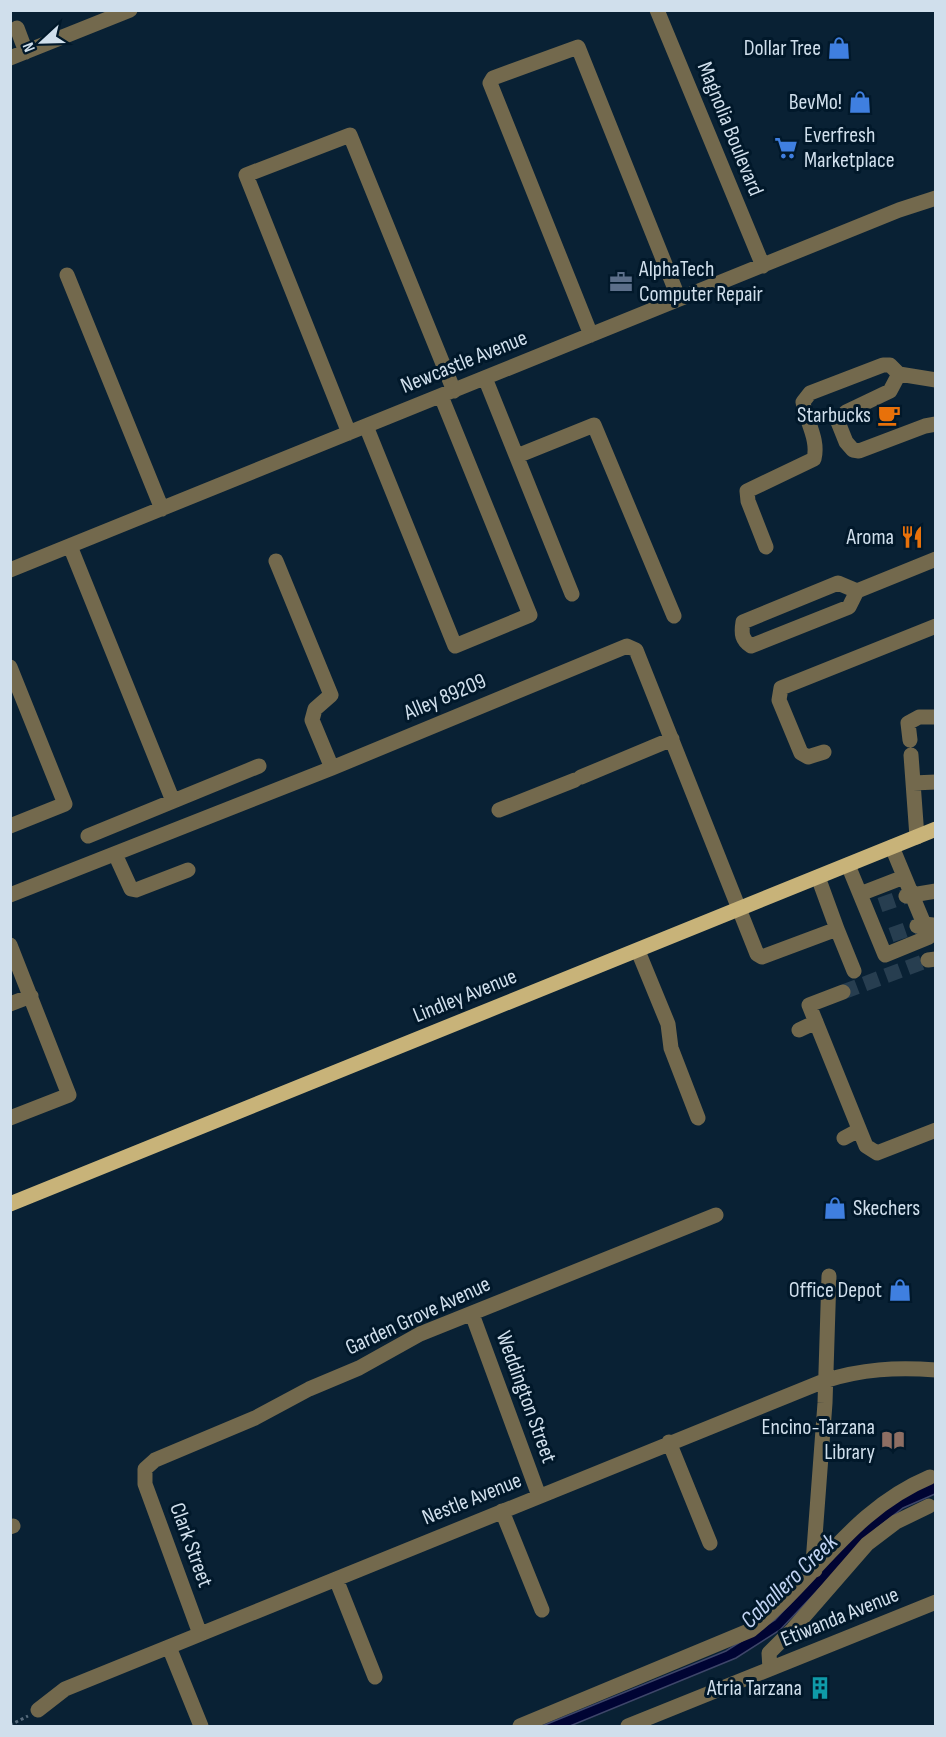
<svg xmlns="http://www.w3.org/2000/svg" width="946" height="1737" viewBox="0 0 946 1737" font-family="'Sofia Sans Condensed',sans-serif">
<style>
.water{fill:#000433;stroke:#3e466a;stroke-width:1.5}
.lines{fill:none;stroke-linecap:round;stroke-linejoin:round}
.minor-tunnel{stroke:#273e50;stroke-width:15;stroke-dasharray:15 8;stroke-linecap:butt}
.path{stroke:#576b7c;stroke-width:3;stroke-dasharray:3 3;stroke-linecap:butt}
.minor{stroke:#73694d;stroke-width:15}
.major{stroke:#c8b379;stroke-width:15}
.labels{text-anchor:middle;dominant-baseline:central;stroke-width:6;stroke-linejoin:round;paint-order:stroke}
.poi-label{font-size:22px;fill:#d0dfec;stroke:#01182a;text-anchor:end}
.street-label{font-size:22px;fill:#d0dfec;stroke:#01182a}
.water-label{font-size:24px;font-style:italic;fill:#c1d3f3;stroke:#01182a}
</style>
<rect width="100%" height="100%" fill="#092134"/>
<path class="water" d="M 935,1480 L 935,1494 L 903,1508 L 876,1529 L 780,1630 L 736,1658 L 570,1726 L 542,1726 L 726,1651 L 775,1620 L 875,1512 Z"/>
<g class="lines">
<path class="minor-tunnel" d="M 880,905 L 906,896
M 891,935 L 917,926
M 843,992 L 928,960"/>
<path class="path" d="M 10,1725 L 28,1716"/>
<path class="minor" d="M 657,10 L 763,266
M 17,28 L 26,52
M 10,58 L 130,10
M 67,275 L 162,509
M 591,335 L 490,83 L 493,78 L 578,47 L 679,299
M 899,374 L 890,391 L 846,412 L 838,422 L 846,442 L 853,450 L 859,451 L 925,426 L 936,424
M 485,378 L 572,594
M 366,426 L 455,646 L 530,615 L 441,396
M 349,433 L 246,175 L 350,135 L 454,391
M 517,456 L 594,425 L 674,616
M 70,546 L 173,801
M 766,547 L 748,501 L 747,491 L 814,459 C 819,439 806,422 803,402 L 810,393 L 883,365 L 890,365 L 899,374 L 936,380
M 276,561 L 331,695 L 315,709 L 312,720 L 332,768
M 10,570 L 899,210 L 936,198
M 857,591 L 838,583 L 743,622 C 741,634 742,640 751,646 L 849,607 L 857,591 L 936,559
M 10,667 L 65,804 L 10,826
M 910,740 L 908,723 L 919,717 L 936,717
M 824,752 L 808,757 L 801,753 L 779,700 L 781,688 L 936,626
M 911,755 L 917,837
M 581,777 L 672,739
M 913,783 L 936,782
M 499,810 L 575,780
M 88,836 L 259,766
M 892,847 L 924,924 L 933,925
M 115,854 L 131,889 L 136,890 L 188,870
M 848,865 L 885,955 L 929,937 L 924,924 L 917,926
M 860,894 L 904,877
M 10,895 L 332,768 L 627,646 L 636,650 L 757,954 L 762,957 L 837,929 L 818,877
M 906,896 L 936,891
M 837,929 L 854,971
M 10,945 L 69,1095 L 10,1118
M 638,951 L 668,1024 L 671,1048 L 698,1118
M 928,960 L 936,959
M 843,992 L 809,1005 L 866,1146 L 877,1153 L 936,1130
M 10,1004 L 31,996
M 799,1030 L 816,1022
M 844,1138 L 859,1130
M 472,1314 L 539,1496
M 669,1442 L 710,1543
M 502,1511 L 542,1610
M 10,1527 L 13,1526
M 815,1570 L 813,1563 L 825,1403 L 829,1276
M 336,1579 L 375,1677
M 200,1634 L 145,1484 L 145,1469 L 155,1460 L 255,1418 L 309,1389 L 359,1368 L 420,1334 L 716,1215
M 169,1647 L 201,1726
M 770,1669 L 769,1653 L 793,1629 L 867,1544 L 896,1522 L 929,1506
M 38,1710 L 65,1689 L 824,1381 C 862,1369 896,1367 936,1370
M 520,1726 L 751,1630 C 816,1579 851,1510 930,1477
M 628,1726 L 936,1602"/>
<path class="major" d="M 10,1204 L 936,829"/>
</g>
<defs>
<g id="shop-bare" transform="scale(1.8)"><path d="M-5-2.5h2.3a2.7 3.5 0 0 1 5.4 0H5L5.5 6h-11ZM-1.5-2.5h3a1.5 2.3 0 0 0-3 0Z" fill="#3f7fe0" stroke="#01182a" stroke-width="2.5" paint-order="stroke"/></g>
<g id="supermarket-bare" transform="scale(1.8)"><path d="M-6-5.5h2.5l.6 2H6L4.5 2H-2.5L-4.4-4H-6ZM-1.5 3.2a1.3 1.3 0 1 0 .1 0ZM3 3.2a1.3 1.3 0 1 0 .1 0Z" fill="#3f7fe0" stroke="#01182a" stroke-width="2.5" paint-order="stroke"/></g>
<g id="office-bare" transform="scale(1.8)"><path d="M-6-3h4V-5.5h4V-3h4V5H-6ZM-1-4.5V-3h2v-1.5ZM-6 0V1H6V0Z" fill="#5c6f8a" stroke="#01182a" stroke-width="2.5" paint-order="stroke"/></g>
<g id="cafe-bare" transform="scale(1.8)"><path d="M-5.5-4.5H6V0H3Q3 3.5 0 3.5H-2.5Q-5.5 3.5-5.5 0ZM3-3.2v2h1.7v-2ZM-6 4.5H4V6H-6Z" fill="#e8710a" stroke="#01182a" stroke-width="2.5" paint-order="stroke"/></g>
<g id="restaurant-bare" transform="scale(1.8)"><path d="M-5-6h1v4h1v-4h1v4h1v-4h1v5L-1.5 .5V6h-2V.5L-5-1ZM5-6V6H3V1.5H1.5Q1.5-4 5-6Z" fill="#e8710a" stroke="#01182a" stroke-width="2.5" paint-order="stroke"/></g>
<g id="library-bare" transform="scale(1.8)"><path d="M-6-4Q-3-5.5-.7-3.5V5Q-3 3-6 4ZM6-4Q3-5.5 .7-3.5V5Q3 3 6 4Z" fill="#8d6e63" stroke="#01182a" stroke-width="2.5" paint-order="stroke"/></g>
<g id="building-bare" transform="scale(1.8)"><path d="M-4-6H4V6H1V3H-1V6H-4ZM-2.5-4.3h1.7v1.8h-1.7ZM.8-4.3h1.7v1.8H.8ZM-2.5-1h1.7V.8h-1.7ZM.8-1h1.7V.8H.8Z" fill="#0f9aa8" stroke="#01182a" stroke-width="2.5" paint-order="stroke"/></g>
</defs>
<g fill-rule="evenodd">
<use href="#shop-bare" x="839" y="48"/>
<use href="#shop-bare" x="860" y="102"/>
<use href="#supermarket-bare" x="786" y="148"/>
<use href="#office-bare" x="621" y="282"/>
<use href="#cafe-bare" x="889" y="415"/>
<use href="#restaurant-bare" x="912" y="537"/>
<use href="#shop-bare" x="835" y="1208"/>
<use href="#shop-bare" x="900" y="1290"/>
<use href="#library-bare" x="893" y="1440"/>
<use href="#building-bare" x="820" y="1688"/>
</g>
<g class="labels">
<g class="poi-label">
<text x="821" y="48">Dollar Tree</text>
<text x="842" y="102">BevMo!</text>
<text x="804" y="135" text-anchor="start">Everfresh<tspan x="804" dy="25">Marketplace</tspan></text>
<text x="639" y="269" text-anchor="start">AlphaTech<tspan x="639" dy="25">Computer Repair</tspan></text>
<text x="871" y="415">Starbucks</text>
<text x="894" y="537">Aroma</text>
<text x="853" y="1208" text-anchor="start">Skechers</text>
<text x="882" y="1290">Office Depot</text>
<text x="875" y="1427">Encino-Tarzana<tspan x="875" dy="25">Library</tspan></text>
<text x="802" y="1688">Atria Tarzana</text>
</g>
<g class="street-label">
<text transform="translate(730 129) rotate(68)">Magnolia Boulevard</text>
<text transform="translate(464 362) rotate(-22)">Newcastle Avenue</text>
<text transform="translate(445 697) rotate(-23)">Alley 89209</text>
<text transform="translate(465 996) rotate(-22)">Lindley Avenue</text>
<text transform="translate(418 1316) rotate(-25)">Garden Grove Avenue</text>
<text transform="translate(526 1397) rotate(70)">Weddington Street</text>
<text transform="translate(472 1499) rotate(-22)">Nestle Avenue</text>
<text transform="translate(191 1545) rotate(70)">Clark Street</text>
<text transform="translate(840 1617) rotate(-22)">Etiwanda Avenue</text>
</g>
<g class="water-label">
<text transform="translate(789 1581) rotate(-44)">Caballero Creek</text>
</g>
</g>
<rect width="946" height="1737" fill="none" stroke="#d0dfec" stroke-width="24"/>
<g transform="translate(42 42) rotate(248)" stroke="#01182a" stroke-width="4.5" paint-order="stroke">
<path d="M0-4.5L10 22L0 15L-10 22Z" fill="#d0dfec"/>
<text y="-9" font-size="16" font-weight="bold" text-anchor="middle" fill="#d0dfec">N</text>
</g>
</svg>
